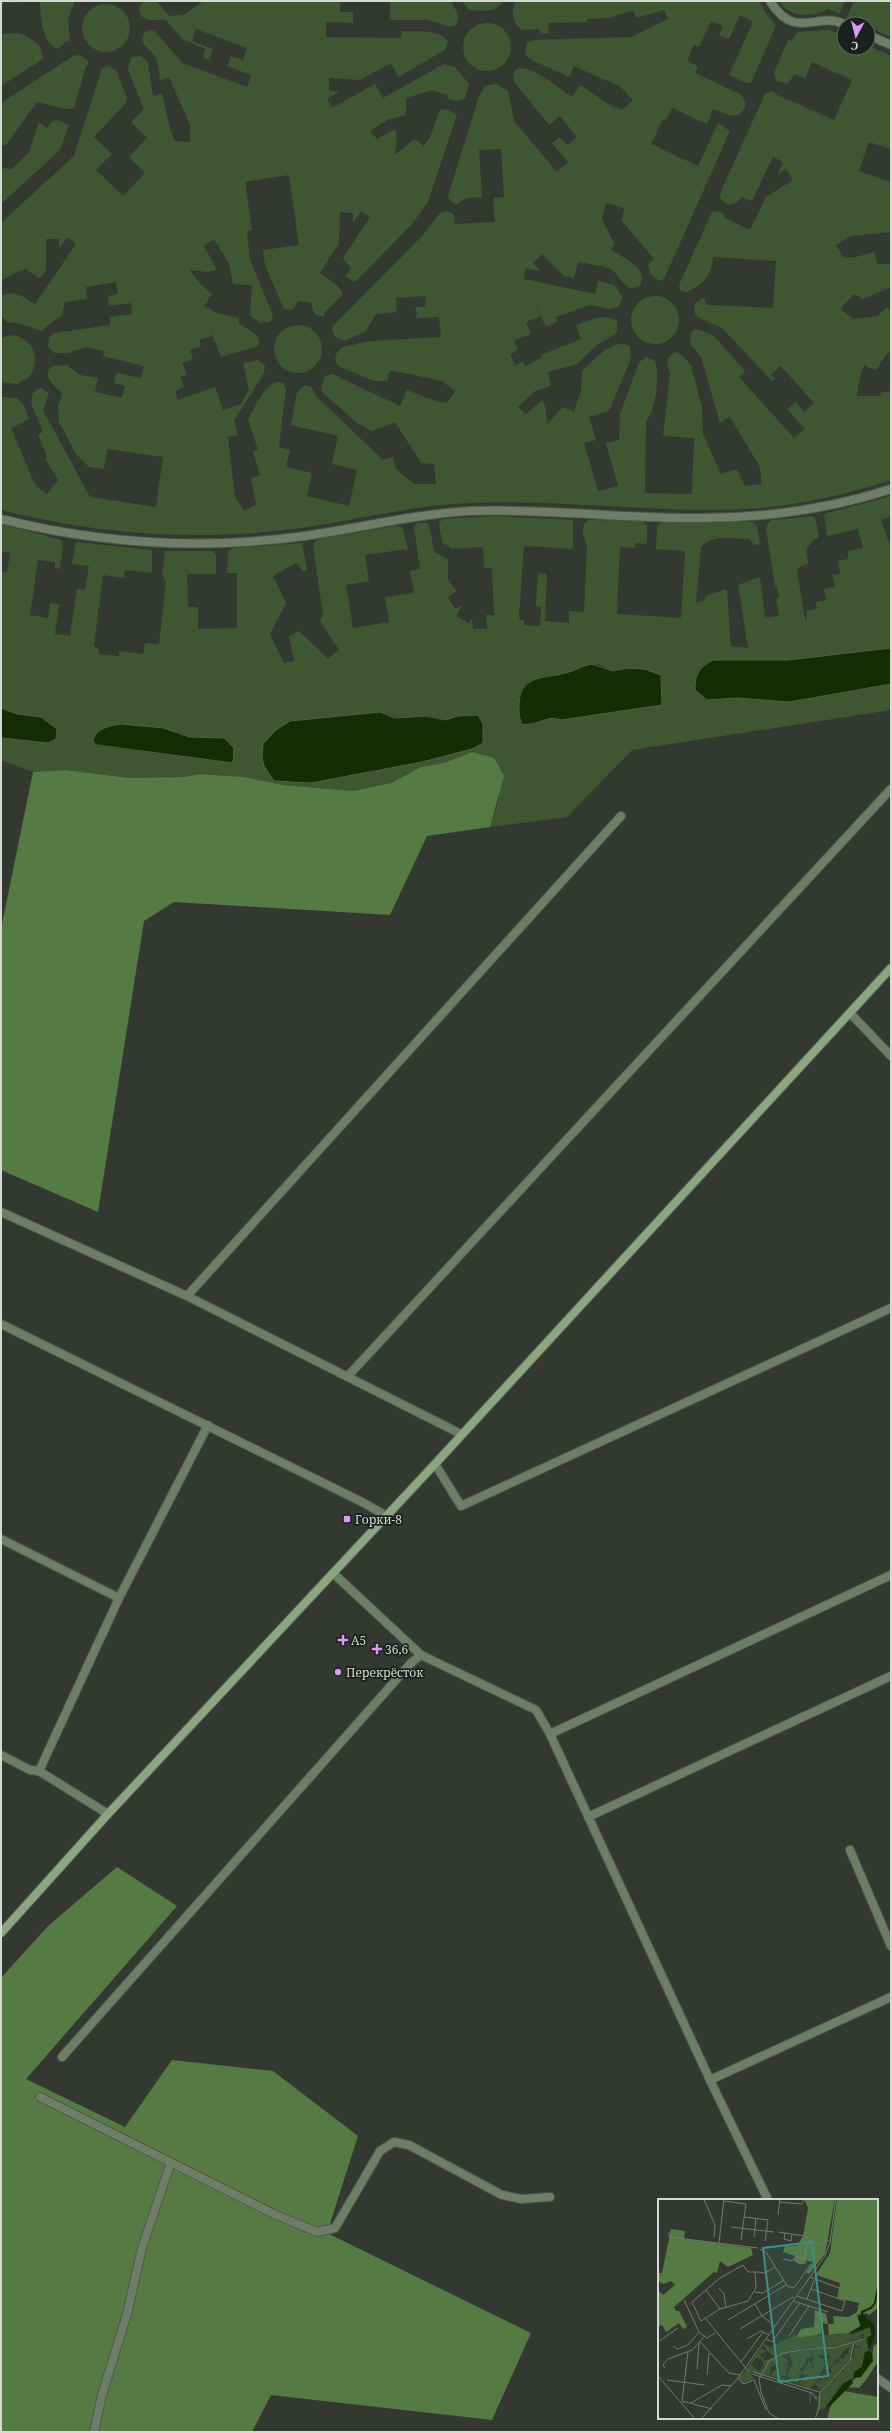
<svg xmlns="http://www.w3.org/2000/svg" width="892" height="2433" viewBox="0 0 892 2433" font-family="'Noto Serif',serif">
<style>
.green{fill:#3e5732;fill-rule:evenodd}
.forest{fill:#567a44}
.water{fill:#132d04;stroke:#4d6142}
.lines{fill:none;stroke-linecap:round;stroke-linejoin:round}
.street-casing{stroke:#50564d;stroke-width:10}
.secondary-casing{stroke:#50564d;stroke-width:10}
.street{stroke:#6e7e66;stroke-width:8}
.secondary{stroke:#8ba680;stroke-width:8}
.poi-dot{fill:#db99f5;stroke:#1c1f1b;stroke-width:1.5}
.labels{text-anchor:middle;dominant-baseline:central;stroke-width:3.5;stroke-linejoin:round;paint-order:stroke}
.poi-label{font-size:12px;fill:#d4d9d3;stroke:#1c1f1b;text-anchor:start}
.inset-river{fill:none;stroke:#132d04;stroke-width:2}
.inset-road{fill:none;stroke:#737971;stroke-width:1}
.view{fill:#408f87;fill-opacity:0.15;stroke:#408f87;stroke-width:2}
.inset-edge{fill:none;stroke:#d4d9d3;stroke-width:2}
</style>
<rect width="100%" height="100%" fill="#333930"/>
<path class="green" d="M 9,1 L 75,1 L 68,19 L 70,42 L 67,41 L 58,49 C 41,42 41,17 40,1 L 10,3 Z
M 143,1 L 156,1 L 169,16 L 183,15 L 204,1 L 340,1 L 340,12 L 353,12 L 353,23 L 326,22 L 326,37 L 401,38 L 402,31 C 415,32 439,28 448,41 L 445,50 L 398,77 L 391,63 L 360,80 L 329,78 L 329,91 L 339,92 L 327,99 L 332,108 L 375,84 L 383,98 L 444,64 L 455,67 L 469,84 L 465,98 L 458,101 L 448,99 L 447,95 L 432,90 L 406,98 L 406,115 L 389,119 L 370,131 L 377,139 L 395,129 L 397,137 L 395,155 L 414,139 L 424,146 L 430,137 L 440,110 L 447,109 L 457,115 L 428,202 L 412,224 L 355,282 L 345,276 L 351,269 L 343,258 L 370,217 L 361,211 L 353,223 L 353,213 L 340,212 L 339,243 L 320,273 L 337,285 L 343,294 L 324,313 L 325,317 L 314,314 L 311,303 L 298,301 L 293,310 L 284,309 L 265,265 L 263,250 L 299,245 L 289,175 L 245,182 L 252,230 L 247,231 L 250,260 L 273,315 L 270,322 L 261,323 L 250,316 L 252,285 L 233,284 L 229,264 L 214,239 L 204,246 L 217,270 L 208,272 L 190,270 L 200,284 L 212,294 L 204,306 L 217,313 L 239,318 L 239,324 C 247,329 261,333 259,344 L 255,347 L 221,357 L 209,327 L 212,336 L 199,340 L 201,346 L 190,350 L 193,359 L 182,363 L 187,375 L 180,377 L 184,387 L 175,391 L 178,400 L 215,387 L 223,410 L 241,404 L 249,390 L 243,363 L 258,360 L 265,366 L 264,373 L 234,421 L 238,435 L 228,437 L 235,497 L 244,511 L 256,504 L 251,478 L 260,475 L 253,452 L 258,450 L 248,419 C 255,408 268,376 283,383 L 286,389 L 279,447 L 290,450 L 286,467 L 312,473 L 307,496 L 349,506 L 357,470 L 332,464 L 338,436 L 291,425 L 297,392 L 305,385 L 311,387 L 317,397 L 383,460 L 393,457 L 396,469 L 414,484 L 436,484 L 434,464 L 421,463 L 395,422 L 372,431 L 357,423 L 323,393 L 321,387 L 325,376 L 332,374 L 400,406 L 407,390 L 435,401 L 447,403 L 455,391 L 442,381 L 390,370 L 387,381 L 374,381 L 338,366 L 335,360 L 337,352 L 343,347 L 371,341 L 441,337 L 439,317 L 416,318 L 417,313 L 415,307 L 426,307 L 425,296 L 396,298 L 397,312 L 376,314 L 366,331 L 345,341 L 335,337 L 332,331 L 333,326 L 423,235 L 440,213 L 446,211 L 454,214 L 455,224 L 495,222 L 493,198 L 504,197 L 501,149 L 479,150 L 482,197 L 467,198 L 457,204 L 450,201 L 448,196 L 479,96 L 485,86 L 496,84 L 508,91 L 514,121 L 557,172 L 568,162 L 552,143 L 560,137 L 567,145 L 577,137 L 560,116 L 549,125 L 515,83 L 513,75 L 515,70 C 529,62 560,89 572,97 L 580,85 L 610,105 L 622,110 L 633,100 L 621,87 L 574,66 L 569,77 C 559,71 529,61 525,54 L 527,43 L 534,40 L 631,37 L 668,19 L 664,10 L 636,18 L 633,10 L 610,18 L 587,19 L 587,22 L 548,23 L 549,33 L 540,34 L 539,29 L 522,30 C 511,20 511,14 516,1 L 759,1 L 766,14 L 776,25 L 751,83 L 746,83 L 729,75 L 753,22 L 740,15 L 729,39 L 719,35 L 723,26 L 711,21 L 699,47 L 694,45 L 687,61 L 698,66 L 695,73 L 742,95 L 746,104 C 741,123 726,114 713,109 L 707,124 L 672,108 L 666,120 L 663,119 L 651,144 L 698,166 L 718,123 L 730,131 L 664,279 L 659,281 L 651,275 L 648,264 L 654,259 L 622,221 L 624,208 L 606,203 L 602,219 L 612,240 L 615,242 L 611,250 C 622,257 649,268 640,285 C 623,296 621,272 608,268 C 599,265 588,264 578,262 L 574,278 L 564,276 L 542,254 L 533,263 L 540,271 L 526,268 L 524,279 L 595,294 L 598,281 L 614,285 L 623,297 L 618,307 L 610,309 L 590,305 L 556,317 L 557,322 L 546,327 L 533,300 L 540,316 L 526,322 L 531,334 L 514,340 L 518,350 L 510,354 L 515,364 L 508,367 L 523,362 L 525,366 L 542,358 L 541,355 L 581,339 L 576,325 C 589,321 605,312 617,321 L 617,333 L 597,345 L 577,364 L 548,372 L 551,386 L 535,391 L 518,407 L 526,414 L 542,400 L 546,408 L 547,425 L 562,407 L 573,411 L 573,414 L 581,391 L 582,371 C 592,362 615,335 630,347 L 631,359 L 609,411 L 589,417 L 596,440 L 584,443 L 598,491 L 618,486 L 606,443 L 619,440 L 620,414 L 639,362 L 647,357 L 655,361 C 660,375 656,410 646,421 L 645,493 L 692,494 L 694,438 L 663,436 L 670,374 L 667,362 L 670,356 L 675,352 L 681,354 L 691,365 L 702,408 L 703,434 L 721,474 L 737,469 L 745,486 L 762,484 L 760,467 L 730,417 L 720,423 L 701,357 L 690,344 L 691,333 L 696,329 L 713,335 L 745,371 L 739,377 L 794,438 L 805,429 L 787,409 L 796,402 L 804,412 L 814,403 L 781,366 L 771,374 L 775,379 L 772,381 L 722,328 L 697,317 L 694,311 L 695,303 L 704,298 L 707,305 L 773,308 L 776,261 L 713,257 C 712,274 703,286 686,292 L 680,290 L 679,285 L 712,212 L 717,211 L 723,213 L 725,218 L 750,230 L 766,197 L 793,180 L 786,169 L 777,175 L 783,162 L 773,157 L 752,201 L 742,197 C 736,205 726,208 720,197 L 721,191 L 765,94 L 773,91 L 775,94 L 834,120 L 852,80 L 812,62 L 805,78 L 795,74 L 787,84 L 777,81 L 774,73 L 788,40 L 791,41 L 798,32 L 829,30 L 844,35 L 844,48 L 868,48 L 868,46 L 891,56 L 891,149 L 869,142 L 859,171 L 891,182 L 891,232 L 851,236 L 836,245 L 844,258 L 856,257 L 874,252 L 878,264 L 891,264 L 891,287 L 863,299 L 854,294 L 840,309 L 853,319 L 877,316 L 887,307 L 891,312 L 891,360 L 890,361 L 889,351 L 876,370 L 865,366 L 865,363 L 860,376 L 857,396 L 881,396 L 881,393 L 891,391 L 891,480 C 848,494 804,504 759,508 C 663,515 566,499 470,503 C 413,505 357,520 301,528 C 199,542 100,535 1,510 L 1,397 L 17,398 L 22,402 L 29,419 L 11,428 L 32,478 L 37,487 L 47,494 L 58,480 L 45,458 L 47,457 L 38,434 L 43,432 L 31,403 L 33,392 L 41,388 L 49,393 L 43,410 L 90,497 L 156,507 L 163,457 L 107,449 L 104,469 L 89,467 L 76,454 L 59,422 L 58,408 L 62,393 C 55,387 41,376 52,366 L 67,365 L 80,375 L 98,378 L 95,392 L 122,398 L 125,386 L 114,383 L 116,373 L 141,378 L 144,366 L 103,356 L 104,351 L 85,347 L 69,353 L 55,353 L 48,347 L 49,337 L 55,333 L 110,325 L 110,317 L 132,314 L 131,303 L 109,306 L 108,296 L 118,294 L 116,282 L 86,287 L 87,299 L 65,302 L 62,315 L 41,331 L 22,324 L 7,322 L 1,316 L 1,296 C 16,289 22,297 35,304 L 76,244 L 67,237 L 59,249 L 59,239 L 46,239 L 46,270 L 40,278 L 25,269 L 1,280 L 1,223 L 74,156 L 102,68 L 108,66 L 116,70 L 127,98 L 125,104 L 94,137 L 112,154 L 96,170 L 123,196 L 145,173 L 129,157 L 147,138 L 131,122 L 144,109 L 128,70 L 131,57 L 141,56 L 148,62 L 153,96 L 162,94 L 170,129 L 175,141 L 190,142 L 190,125 L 169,77 L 160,81 C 159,74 159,64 156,58 C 152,48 135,45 146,31 L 154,30 L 182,63 L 247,87 L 251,75 L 227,66 L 231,56 L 243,60 L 247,48 L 196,29 L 192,41 L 213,49 L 209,60 L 203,57 L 206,49 L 182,39 L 166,20 L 149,20 L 141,16 L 139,9 Z
M 390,1 L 450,1 C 455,9 462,16 456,25 L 450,27 L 428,20 L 390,20 Z
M 462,1 L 503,1 C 497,13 481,11 469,10 Z
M 778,1 L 845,1 L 839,14 L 829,9 C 810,18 792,18 778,1 Z
M 854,1 L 891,1 L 891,37 L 868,27 L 868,24 L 861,24 L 847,17 Z
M82 28a24 24 0 1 1 48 0a24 24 0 1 1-48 0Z
M463 47a24 24 0 1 1 48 0a24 24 0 1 1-48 0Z
M 16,33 C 27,33 32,41 40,46 L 43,59 L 1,86 L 1,34 Z
M 79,55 L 87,60 L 89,65 L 86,66 L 74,108 L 67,109 L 37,102 L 6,145 L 1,145 L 1,103 L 73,56 Z
M 57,120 L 69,125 L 60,150 L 1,204 L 1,168 L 12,169 L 29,152 L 39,122 L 47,128 L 52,121 Z
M631 320a24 24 0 1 1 48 0a24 24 0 1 1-48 0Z
M274 349a24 24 0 1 1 48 0a24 24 0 1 1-48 0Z
M 13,335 C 35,340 42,361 28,378 L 17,384 L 1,382 L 1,338 Z
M 891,496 L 891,516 L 881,520 L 891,548 L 891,648 L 788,660 L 714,660 L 696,677 L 695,690 L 717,700 L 737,698 L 789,701 L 891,684 L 891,710 L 632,750 L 567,817 L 490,827 L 499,797 L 472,752 L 444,763 L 421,767 L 391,783 L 353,791 L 283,785 L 244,777 L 200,774 L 184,777 L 130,778 L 65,770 L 33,772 L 1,760 L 1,738 L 48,743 L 46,721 L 41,717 L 17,714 L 1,708 L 1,571 L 7,572 L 10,553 L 1,551 L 1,524 L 62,540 L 63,547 L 60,569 L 55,568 L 55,562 L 38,560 L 30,615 L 48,618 L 50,603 L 59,604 L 55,634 L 70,636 L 77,589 L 85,590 L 89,566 L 72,564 L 76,542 L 152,550 L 152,573 L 125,570 L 124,578 L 103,575 L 94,646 L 99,649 L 98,654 L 119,656 L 119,651 L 143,654 L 145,643 L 159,644 L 166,582 L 162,575 L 165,551 L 213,551 L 216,556 L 216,574 L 187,574 L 188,607 L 198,607 L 198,629 L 237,628 L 237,573 L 227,573 L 228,551 L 232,548 L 302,543 L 307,569 L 304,572 L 296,563 L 273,576 L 286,603 L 270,634 L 284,663 L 294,661 L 289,636 L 299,631 L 328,659 L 339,650 L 320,621 L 323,615 L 313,546 L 315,541 L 319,539 L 396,526 L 402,527 L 408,549 L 365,555 L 369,581 L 346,585 L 353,628 L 389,622 L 385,597 L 414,593 L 410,571 L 420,569 L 414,527 L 417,523 L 427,523 L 430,528 L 434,552 L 448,559 L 448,579 L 456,591 L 448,597 L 455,609 L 462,605 L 456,616 L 469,623 L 472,618 L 473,629 L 487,629 L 486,615 L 494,615 L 492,568 L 484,568 L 483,547 L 453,549 L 442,542 L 439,524 L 442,519 L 495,516 L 573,520 L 573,549 L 524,546 L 519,616 L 520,620 L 524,620 L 524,625 L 540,626 L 541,607 L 536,606 L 538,573 L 547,574 L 545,621 L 569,623 L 569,611 L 584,612 L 587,545 C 583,538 580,525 588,520 L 641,521 L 647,525 L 647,544 L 635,543 L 635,548 L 620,547 L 617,614 L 681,618 L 685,551 L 656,549 L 657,525 L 663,522 L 752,522 L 757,526 L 760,544 L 754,545 L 749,539 C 733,539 712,534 701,547 L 696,603 L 704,600 L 706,596 L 727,589 L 731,646 L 748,648 L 738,585 L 760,577 L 765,618 L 779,616 L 776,599 L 779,598 L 777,586 L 775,586 L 766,529 L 768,523 L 772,520 L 813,516 L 816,520 L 819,538 L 814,539 L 806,550 L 808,564 L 801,566 L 797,570 L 805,620 L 807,620 L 806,611 L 817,609 L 816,602 L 826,600 L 824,589 L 835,587 L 832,575 L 840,574 L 838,561 L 848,559 L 848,551 L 863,548 L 858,529 L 827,536 L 824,514 ZM 599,664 L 613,671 L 628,668 L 661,675 C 662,685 659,693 662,702 L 561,720 L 519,711 C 519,704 518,695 522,689 C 532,674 554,677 569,672 C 580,669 587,665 599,664 ZM 380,712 C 398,719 406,717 424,716 C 436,715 444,723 455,717 L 483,743 L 472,749 L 422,762 L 290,721 ZM 120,724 L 178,732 L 189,737 L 224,738 L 233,763 L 97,746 L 93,742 L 98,732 Z"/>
<path class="forest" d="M 472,752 L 494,758 L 504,776 L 490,827 L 427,836 L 390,915 L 174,902 L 144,921 L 98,1212 L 1,1170 L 1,929 L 33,772 L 65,770 L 130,778 L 184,777 L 200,774 L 244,777 L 283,785 L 353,791 L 391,783 L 421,767 L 444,763 Z
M 117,1867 L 177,1906 L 26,2079 L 125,2127 L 172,2060 L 273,2071 L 358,2136 L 327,2233 L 531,2333 L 492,2420 L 271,2395 L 252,2432 L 1,2432 L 1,1978 L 48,1926 Z"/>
<path class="water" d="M 891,648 L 891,684 L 789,702 L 737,698 L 707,700 L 695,690 C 695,675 699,666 714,660 L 788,660 Z
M 592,664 L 613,671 L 628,668 L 644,669 L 661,675 L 662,705 L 561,720 C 547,714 537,727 522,724 C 519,718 519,710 519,703 C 521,673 548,679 569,672 C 577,670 584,665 592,664 Z
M 1,708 L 17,714 L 41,717 L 57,729 L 56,739 L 48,743 L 1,738 Z
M 380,712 L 395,718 L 425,716 L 446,720 L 458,716 L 478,715 L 483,724 L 483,743 L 472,749 L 422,762 L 311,783 L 274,781 L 264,766 L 262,758 L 263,744 L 276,730 L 290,721 Z
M 120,724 L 164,728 L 189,737 L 224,738 L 234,748 L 233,763 L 97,745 L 93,742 C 94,729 109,726 120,724 Z"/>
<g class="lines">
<g class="street-casing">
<path id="street" d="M 770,1 C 796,42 816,11 844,24
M 868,35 L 891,45
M 1,519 C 101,544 203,550 305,536 C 360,528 415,514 470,511 C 547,508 623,519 700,518 C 765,518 829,509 891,489
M 850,1013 L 891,1056
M 1,1212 L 187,1296 L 461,1434
M 187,1296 L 621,816
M 1,1324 L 362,1502 L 385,1515
M 348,1376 L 891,789
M 435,1464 L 461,1506 L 891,1308
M 1,1539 L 119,1598
M 333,1573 L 421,1655
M 550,1734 L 891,1575
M 1,1755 L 30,1770 L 39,1771 L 108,1814
M 39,1771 L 119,1598 L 208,1425
M 588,1817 L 891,1676
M 850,1850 L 891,1946
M 62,2057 L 411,1663 L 421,1655 L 536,1710 L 550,1734 L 710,2080 L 768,2200
M 710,2080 L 891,1997
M 40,2097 L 274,2214 L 317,2232 L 335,2228 L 380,2151 L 394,2142 L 409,2145 L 502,2195 L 521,2199 L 550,2197
M 877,2378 L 891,2388
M 94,2432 L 102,2395 L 127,2314 L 142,2248 L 171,2162"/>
</g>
<g class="secondary-casing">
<path id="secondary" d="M 1,1933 L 108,1814 L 435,1464 L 891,968"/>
</g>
<use href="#street" class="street"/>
<use href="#secondary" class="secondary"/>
</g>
<g class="poi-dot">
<rect x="343" y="1515" width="8" height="8" rx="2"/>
<path d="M341 1634h4v4h4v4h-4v4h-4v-4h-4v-4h4z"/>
<path d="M375 1643h4v4h4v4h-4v4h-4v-4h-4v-4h4z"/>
<circle cx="338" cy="1672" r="4"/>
</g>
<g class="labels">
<g class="poi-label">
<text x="355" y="1519">Горки-8</text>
<text x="351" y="1640">А5</text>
<text x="385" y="1649">36,6</text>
<text x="346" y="1672">Перекрёсток</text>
</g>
</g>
<g transform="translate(658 2199)">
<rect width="220" height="220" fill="#333930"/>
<path d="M 212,128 L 213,136 L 208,140 L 211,151 L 207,154 L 204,168 L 196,173 L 195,179 L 184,185 L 166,210 L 161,210 L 157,220 L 160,204 L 153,195 L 153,205 L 151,204 L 151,195 L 152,194 L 154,195 L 161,203 L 159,198 L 164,191 L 174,181 L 179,183 L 175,180 L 176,178 L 180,181 L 176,177 L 179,173 L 182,171 L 187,174 L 183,170 L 194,158 L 199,160 L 195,157 L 197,148 L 202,150 L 203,148 L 197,147 L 197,143 L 208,141 L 204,138 L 206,137 L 206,133 L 205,136 L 203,135 L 204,141 L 199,142 L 201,136 L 198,142 L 195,143 L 195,138 L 194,143 L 189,145 L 188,139 L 188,145 L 175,148 L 154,148 L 116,157 L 108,151 L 107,147 L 104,148 L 106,145 L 112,148 L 138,135 L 139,139 L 146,136 L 180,136 L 192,133 L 193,136 ZM 194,144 L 196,147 L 191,162 L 163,190 L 155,189 L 162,188 L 157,186 L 162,180 L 162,185 L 164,178 L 171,181 L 166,176 L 172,178 L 168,174 L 172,171 L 171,174 L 174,173 L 172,170 L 180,162 L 185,166 L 181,161 L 184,157 L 184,160 L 187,158 L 186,155 L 190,155 L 192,158 L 190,152 L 194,147 L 186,152 L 178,163 L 179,159 L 177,160 L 177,164 L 166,175 L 170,169 L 166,171 L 170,165 L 169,159 L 174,159 L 169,156 L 161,156 L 160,158 L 169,161 L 166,161 L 165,165 L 169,162 L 169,164 L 162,175 L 163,178 L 160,178 L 156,180 L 162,179 L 151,190 L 141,185 L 146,178 L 152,175 L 144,176 L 149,164 L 150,168 L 150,162 L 154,165 L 153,170 L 156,169 L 153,161 L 157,165 L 154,160 L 158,157 L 153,159 L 155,155 L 154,151 L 153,158 L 149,159 L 145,169 L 142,169 L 142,173 L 144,170 L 143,176 L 138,172 L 142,177 L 140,185 L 128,181 L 129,178 L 129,181 L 132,179 L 129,176 L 135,164 L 131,155 L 129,155 L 131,163 L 128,156 L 125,156 L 130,163 L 126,168 L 131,166 L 126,173 L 129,171 L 128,177 L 124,177 L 123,179 L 127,178 L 126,181 L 113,177 L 115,171 L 123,170 L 117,169 L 121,166 L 113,168 L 112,177 L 103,175 L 108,165 L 119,156 ZM 103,149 L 108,153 L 101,156 L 105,159 L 107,156 L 105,162 L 115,158 L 106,167 L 102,176 L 93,172 L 95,180 L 85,184 L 81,179 L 87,172 L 91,172 L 89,169 ZM 98,159 L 103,160 L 106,165 L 101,173 L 93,166 Z" fill="#3e5732" fill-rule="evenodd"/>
<path d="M 146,0 L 177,0 L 167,55 L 151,75 L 148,74 L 155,63 L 149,61 L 147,65 L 141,65 L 136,62 L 137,57 L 125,53 L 127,47 L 139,47 L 145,37 L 150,9 ZM 179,0 L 220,0 L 220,109 L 211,116 L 208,114 L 199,116 L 202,127 L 190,134 L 171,136 L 170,125 L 165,124 L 163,135 L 138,139 L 143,130 L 156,128 L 157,111 L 168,115 L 170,125 L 176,125 L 175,117 L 191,118 L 199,113 L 201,104 L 179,99 L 182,84 L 158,76 L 172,54 ZM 13,30 L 27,32 L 26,40 L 93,49 L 95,56 L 70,68 L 62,62 L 59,74 L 56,73 L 16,108 L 18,112 L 21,112 L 29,128 L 25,130 L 21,124 L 8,133 L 4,126 L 0,128 L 0,85 L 0,91 L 5,96 L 17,86 L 13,82 L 5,85 L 0,82 L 0,74 L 4,74 ZM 220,144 L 219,164 L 208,181 L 201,189 L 190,188 L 199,177 L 203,176 L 214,158 L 216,145 L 216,147 ZM 186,192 L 220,198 L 220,220 L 169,220 L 173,206 Z" fill="#567a44"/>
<path d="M 206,116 L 216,126 L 217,136 L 211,151 L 209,139 L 214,136 L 212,128 L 191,135 L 203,127 L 200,117 ZM 210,152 L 214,154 L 215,162 L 203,178 L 196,179 L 196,173 L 204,168 L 207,153 ZM 193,180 L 195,184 L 171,208 L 169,207 L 185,185 Z" fill="#132d04"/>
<path class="inset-river" d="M 204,118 L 204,113 L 213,109 L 217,104 L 220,88"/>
<path class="inset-road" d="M 46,0 L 57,26 L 56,38M 66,2 L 88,5 L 83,41M 121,3 L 144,5 L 146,0M 120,16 L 122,0M 86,18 L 110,21 L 107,42M 73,28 L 116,33M 11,33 L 11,38 L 100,49M 120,33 L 147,37 L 160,46 L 172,41M 127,34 L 126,40 L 133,42 L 134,35M 96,38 L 98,19M 61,44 L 66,0M 102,50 L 108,53 L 129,87 L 136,89 L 153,65M 146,59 L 151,41M 125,60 L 134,62 L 138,57 L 154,62M 97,73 L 98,89 L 90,102 L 62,110 L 43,122 L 34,103 L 62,79 L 85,66 L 90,73 L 99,73 L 107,74 L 117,68M 152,78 L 181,89M 61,89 L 66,95 L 68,109M 48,91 L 62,110M 97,93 L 105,94 L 126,81M 139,97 L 184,112 L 187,102 L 153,90M 149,100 L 156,81M 26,101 L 41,133M 135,102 L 170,113M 97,105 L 104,117 L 117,127M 48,120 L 91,173M 70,121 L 128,86M 82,130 L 135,98 L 137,100M 131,137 L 151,107M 89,140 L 103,132 L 111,136M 108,140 L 114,143 L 142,104M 0,143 L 20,129M 42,143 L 71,174 L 83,176M 15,147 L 19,150 L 30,146 L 41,133 L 49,139 L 57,134M 83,163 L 105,133M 7,169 L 5,166 L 10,160 L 34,151 L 47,137M 39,170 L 41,144M 95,173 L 161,193M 94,175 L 154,194 L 159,200M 49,176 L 51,154M 0,177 L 37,220M 80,179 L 85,185 L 96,181 L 108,211M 9,181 L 46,186M 24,202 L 30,153M 24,202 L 54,210M 33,204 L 64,186 L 74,187M 43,220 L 80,179 L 167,57 L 172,43 L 178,0M 121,220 L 111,214 L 103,193 L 101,180 L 111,162 L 125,154 L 158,149 L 175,149 L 196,143M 157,220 L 161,210 L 162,193 L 192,162 L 196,143 L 207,140"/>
<path class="view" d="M 154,43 L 170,177 L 121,183 L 105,49 Z"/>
<rect width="220" height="220" class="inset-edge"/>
</g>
<rect width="892" height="2433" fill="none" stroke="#d4d9d3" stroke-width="4"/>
<g transform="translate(856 36) rotate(187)"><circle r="19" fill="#1c1f1b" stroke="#666965"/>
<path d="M0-3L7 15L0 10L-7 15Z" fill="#db99f5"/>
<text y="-6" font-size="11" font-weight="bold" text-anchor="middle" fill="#d4d9d3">С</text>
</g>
</svg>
